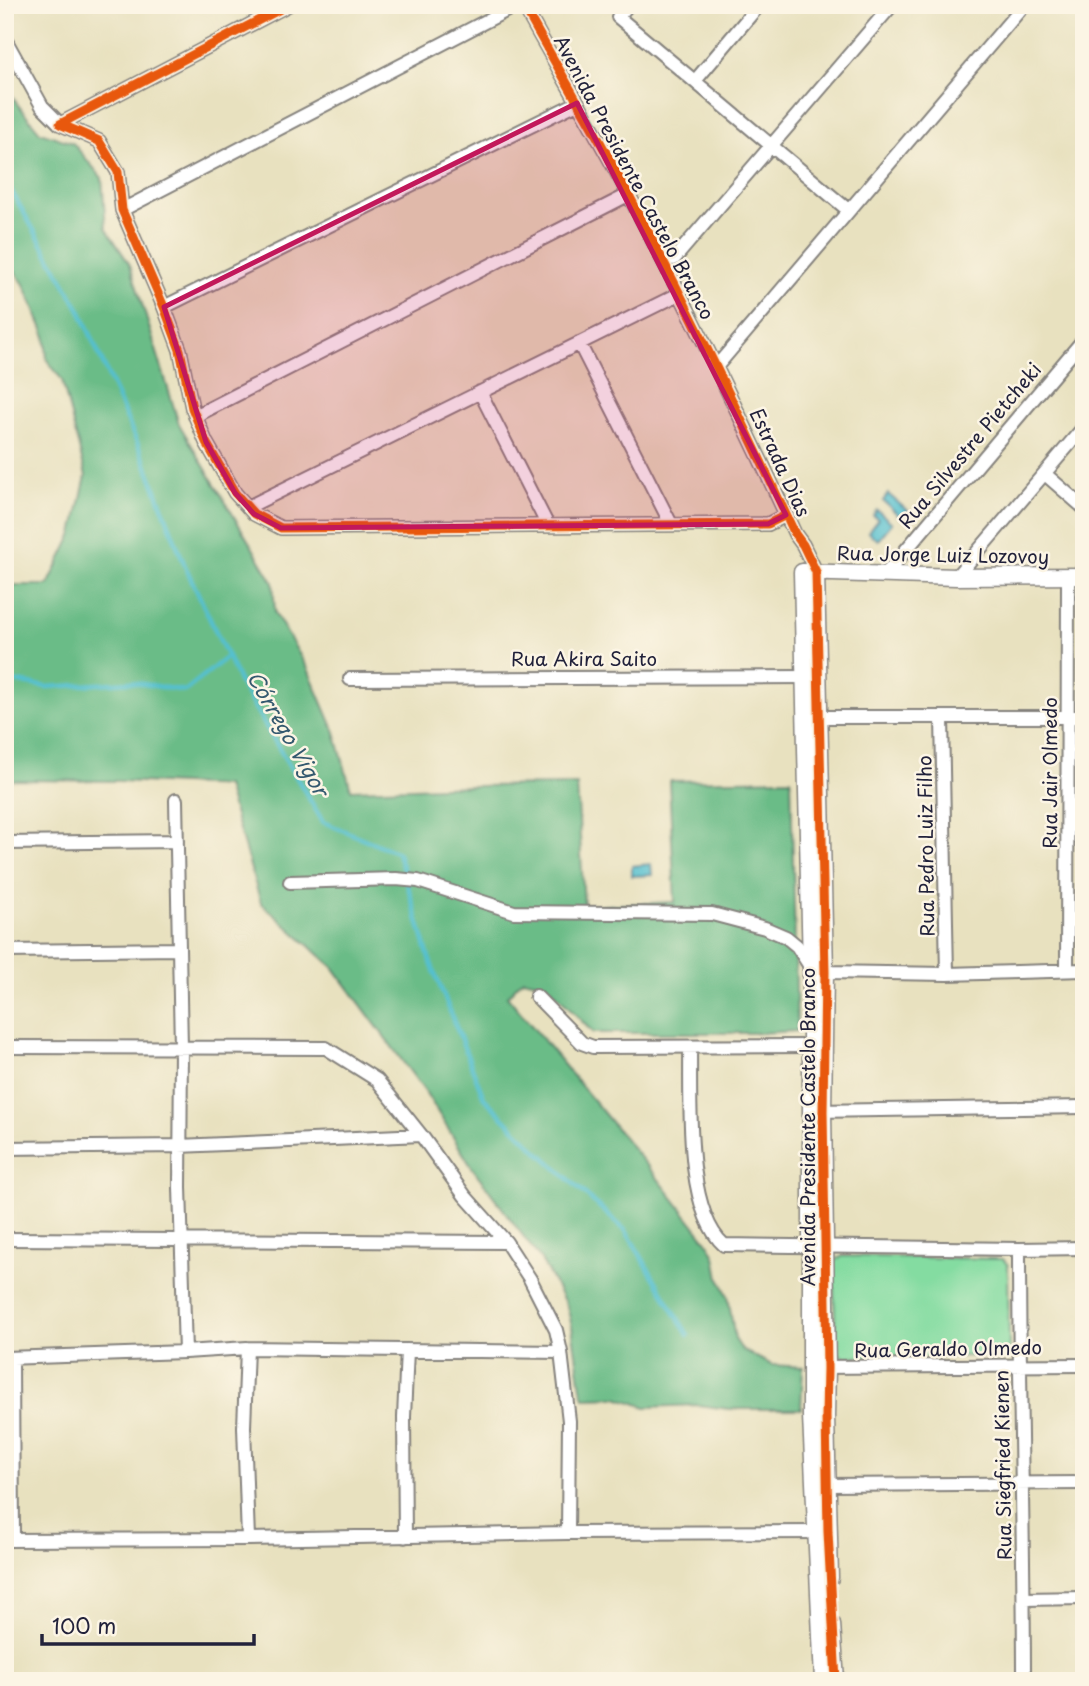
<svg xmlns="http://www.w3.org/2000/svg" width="1089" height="1686" viewBox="0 0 1089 1686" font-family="'Playpen Sans',sans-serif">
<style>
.green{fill:#84dca1;stroke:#537f6e;stroke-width:2}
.forest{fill:#6bbc87;stroke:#466f61;stroke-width:2}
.water{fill:#55c0cf;stroke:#3c7185;stroke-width:2}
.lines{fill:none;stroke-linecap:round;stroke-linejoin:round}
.stream{stroke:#55c0cf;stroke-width:4.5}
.street-casing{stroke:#85827d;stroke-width:16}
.secondary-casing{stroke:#85827d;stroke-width:19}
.street{stroke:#fff;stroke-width:12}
.secondary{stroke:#fff;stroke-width:16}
.cycleway-casing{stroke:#fcf5e5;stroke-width:13}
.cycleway{stroke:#e8590c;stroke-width:9}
.marked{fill:#c2185b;fill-opacity:0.2;stroke:#c2185b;stroke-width:5;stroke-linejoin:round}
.labels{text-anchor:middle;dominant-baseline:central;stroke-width:5;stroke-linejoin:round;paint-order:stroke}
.street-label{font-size:19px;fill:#22223b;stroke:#fcf5e5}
.water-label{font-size:21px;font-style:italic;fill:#34596f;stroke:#fcf5e5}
</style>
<rect width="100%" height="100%" fill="#fcf5e5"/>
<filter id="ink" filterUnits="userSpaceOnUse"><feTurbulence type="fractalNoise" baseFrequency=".0143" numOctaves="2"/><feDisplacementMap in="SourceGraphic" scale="14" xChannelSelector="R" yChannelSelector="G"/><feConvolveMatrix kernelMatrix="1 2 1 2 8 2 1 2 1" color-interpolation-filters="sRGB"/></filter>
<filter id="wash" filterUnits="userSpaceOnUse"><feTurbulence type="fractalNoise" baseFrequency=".00686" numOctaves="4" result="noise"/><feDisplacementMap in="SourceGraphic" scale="28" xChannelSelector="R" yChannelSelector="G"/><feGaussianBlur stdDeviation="1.57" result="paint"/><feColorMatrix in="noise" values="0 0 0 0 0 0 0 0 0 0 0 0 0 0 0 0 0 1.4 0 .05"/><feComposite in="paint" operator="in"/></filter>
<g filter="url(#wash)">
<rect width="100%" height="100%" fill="#e8e1bf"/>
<path class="green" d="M 843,1256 L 1003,1259 L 1008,1265 L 1009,1348 L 1006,1353 L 1001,1356 L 843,1357 L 838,1353 L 836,1348 L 833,1264 L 836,1259 Z"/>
<path class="forest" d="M 5,84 L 18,105 L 40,132 L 73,143 L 102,178 L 106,228 L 130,265 L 179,424 L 273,582 L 275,613 L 308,669 L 335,732 L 351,790 L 476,786 L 577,785 L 584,906 L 675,902 L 669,781 L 791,779 L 797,1031 L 758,1033 L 593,1033 L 547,984 L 523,979 L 507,996 L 659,1180 L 709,1244 L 715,1256 L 719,1278 L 728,1296 L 735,1339 L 742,1350 L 772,1365 L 803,1367 L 801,1409 L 729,1409 L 697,1405 L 646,1407 L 617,1397 L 584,1398 L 581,1388 L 572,1327 L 567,1306 L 541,1260 L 471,1166 L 426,1093 L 333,967 L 261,903 L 226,786 L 120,781 L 5,780 L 5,585 L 48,585 L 73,534 L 86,476 L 62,380 L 47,360 L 45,334 L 24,284 L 5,259 Z"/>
<path class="water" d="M 888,494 L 909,512 L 902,518 L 883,501 Z
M 877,510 L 892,523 L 878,540 L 868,532 L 878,519 L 873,515 Z
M 651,864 L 652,875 L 632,876 L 632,866 Z"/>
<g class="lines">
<path class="stream" d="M 5,180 L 80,310 L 144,459 L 185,566 L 240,683 L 323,822 L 398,853 L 429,958 L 484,1098 L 531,1145 L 626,1231 L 688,1335
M 5,680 L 47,687 L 131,682 L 185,691 L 228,656"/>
</g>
</g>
<g filter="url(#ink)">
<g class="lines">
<g class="street-casing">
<path id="street" d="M 288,5 L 60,124 L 99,141 L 118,172 L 122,210 L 164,307 L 180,350 L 192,408 L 206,442 L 235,493 L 254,514 L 281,528 L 768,524 L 786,515
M 523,5 C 551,56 581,107 609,158 C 676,281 736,407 795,534 L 803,545 L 816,572
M 628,5 L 618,17 L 848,210
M 5,39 L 42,106 L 60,124
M 695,81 L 759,5
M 122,210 L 517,5
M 674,259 L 892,5
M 164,307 L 577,103
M 579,343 L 671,524
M 716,367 L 1024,5
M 480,392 L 548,526
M 195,416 L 628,195
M 1045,474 L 1084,508
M 248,507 L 679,294
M 884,576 L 1084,339
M 956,577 L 1084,427
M 350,679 L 812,677
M 811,717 L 1084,717
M 942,718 L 947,974
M 176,800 L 181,1047 L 180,1187 L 185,1352
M 5,843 L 177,841
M 290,882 L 396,879 L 418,881 L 514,912 L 712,914 L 765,928 L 786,937 L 797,946 L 811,968 L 825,972 L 947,974 L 1084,970
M 5,951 L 179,949
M 1067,970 L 1068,577
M 536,996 L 582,1043 L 593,1047 L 811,1046
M 5,1047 L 326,1048 L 377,1080 L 421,1135 L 465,1196 L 506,1242 L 530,1279 L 556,1330 L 561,1352 L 569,1421 L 568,1533
M 690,1047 C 691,1099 684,1209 724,1245 L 1019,1249 L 1084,1248
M 815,1111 L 1084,1107
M 5,1148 L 179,1146 L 421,1135
M 5,1239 L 506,1242
M 1019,1249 C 1019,1393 1024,1537 1024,1681
M 247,1348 L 244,1427 L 248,1539
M 5,1358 L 185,1352 L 247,1348 L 561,1352
M 12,1358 L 13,1540
M 818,1367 L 1084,1365
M 827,1485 L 1084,1483
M 405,1537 L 404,1417 L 407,1350
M 5,1540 L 248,1539 L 568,1533 L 824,1532
M 1024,1599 L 1084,1598"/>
</g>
<g class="secondary-casing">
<path id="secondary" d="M 816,572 L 825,972 L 823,1112 L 827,1368 L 826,1416 L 830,1578
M 832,1624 L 836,1681
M 823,1681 L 811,1416 L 811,968 L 802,572 L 956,577 L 1084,576"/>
</g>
<use href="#street" class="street"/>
<use href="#secondary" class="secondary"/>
<g class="cycleway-casing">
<path id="cycleway" d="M 288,5 L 60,124 L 99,141 L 118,172 L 122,210 L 164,307 L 180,350 L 192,408 L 206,442 L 235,493 L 254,514 L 281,528 L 768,524 L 786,515
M 523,5 C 551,56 581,107 609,158 C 676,281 736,407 795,534 L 803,545 L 816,572 L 825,972 L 823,1112 L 827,1368 L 826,1416 L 828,1532 L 836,1681"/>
</g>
<use href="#cycleway" class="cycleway"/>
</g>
</g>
<path class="marked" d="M 577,103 L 786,515 L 768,524 L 281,528 L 254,514 L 235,493 L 206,442 L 164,307 Z"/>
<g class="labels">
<g class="street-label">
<text transform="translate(635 177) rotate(62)">Avenida Presidente Castelo Branco</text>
<text transform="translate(969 445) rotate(-50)">Rua Silvestre Pietcheki</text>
<text transform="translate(781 462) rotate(65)">Estrada Dias</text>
<text transform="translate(943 554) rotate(1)">Rua Jorge Luiz Lozovoy</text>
<text x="584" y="658">Rua Akira Saito</text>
<text transform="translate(1049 773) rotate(-90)">Rua Jair Olmedo</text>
<text transform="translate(925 846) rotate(-91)">Rua Pedro Luiz Filho</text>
<text transform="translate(807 1127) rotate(-90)">Avenida Presidente Castelo Branco</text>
<text transform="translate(948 1348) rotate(-1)">Rua Geraldo Olmedo</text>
<text transform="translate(1002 1465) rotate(-91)">Rua Siegfried Kienen</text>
</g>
<g class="water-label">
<text transform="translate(289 733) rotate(60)">Córrego Vigor</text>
</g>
</g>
<rect width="1089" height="1686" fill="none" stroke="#fcf5e5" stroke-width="28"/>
<path d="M42 1634v10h212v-10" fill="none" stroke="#22223b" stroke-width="3.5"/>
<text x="52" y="1634" font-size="21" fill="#22223b" stroke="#fcf5e5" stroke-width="5" paint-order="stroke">100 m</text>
</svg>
